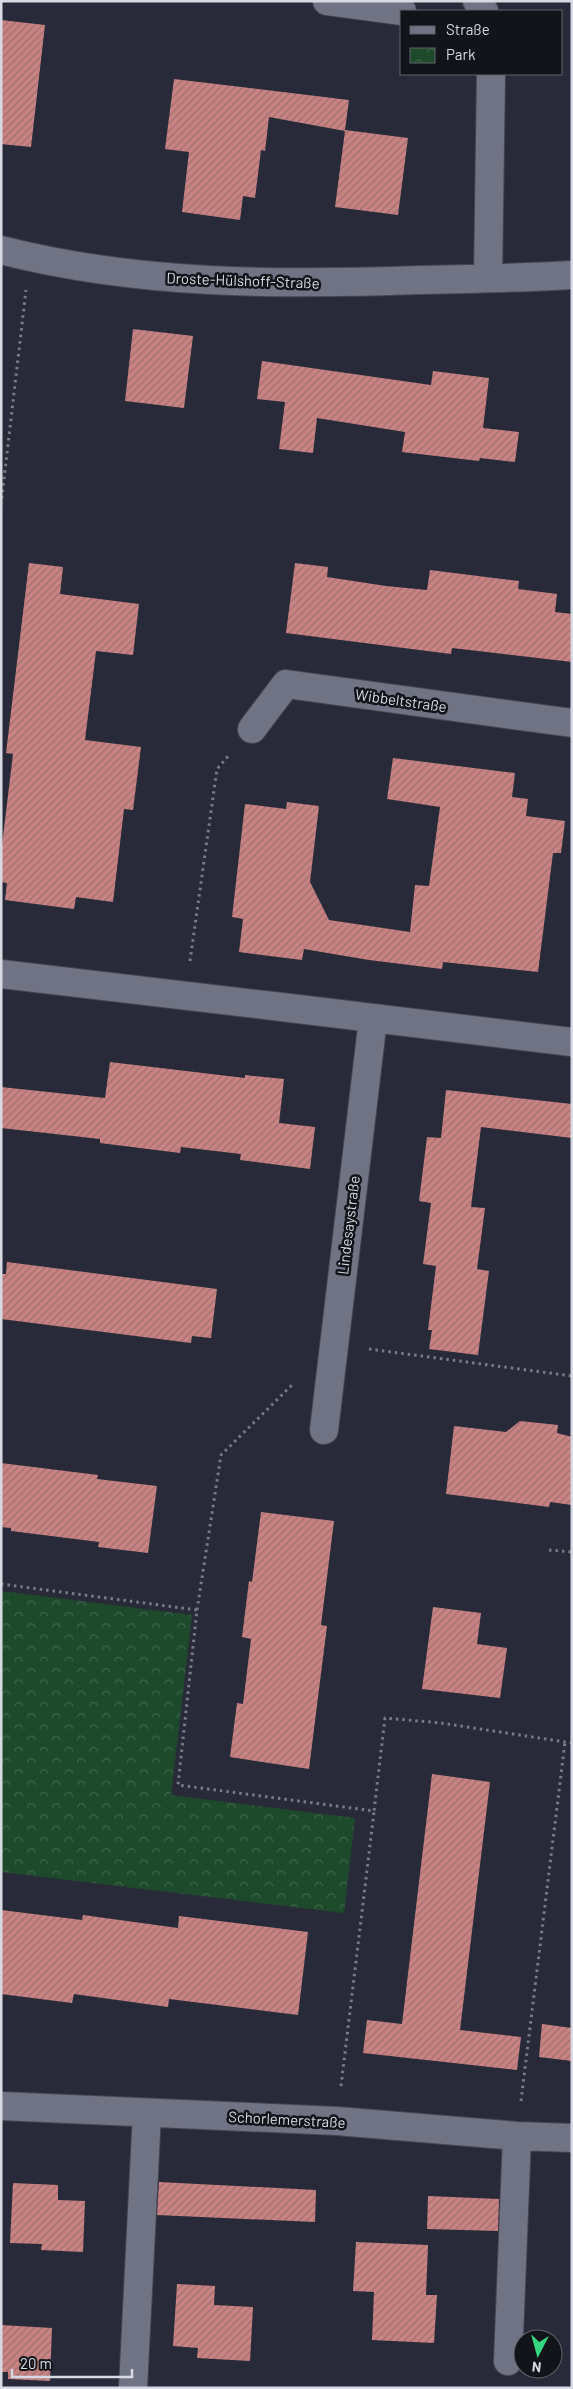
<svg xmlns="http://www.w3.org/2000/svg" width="573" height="2389" viewBox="0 0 573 2389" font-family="Barlow,sans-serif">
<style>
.park{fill:url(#park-crowns)}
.building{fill:url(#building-hatch)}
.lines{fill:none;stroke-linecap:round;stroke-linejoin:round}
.minor-casing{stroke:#454653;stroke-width:30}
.path{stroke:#797b87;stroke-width:3;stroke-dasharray:2.5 4;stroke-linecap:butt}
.minor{stroke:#707384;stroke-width:28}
.labels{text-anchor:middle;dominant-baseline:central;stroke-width:5;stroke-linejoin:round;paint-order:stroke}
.street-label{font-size:15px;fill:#d7d9e3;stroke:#13141a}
</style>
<defs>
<pattern id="park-crowns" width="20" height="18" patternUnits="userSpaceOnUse" patternTransform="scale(1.25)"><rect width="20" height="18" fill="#1e4a2c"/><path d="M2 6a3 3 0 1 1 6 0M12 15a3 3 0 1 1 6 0" fill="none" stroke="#3e644a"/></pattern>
<pattern id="building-hatch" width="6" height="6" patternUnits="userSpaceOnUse" patternTransform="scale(1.25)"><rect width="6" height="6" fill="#c88382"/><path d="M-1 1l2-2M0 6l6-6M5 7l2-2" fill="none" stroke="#9f6f6f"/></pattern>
</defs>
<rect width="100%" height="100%" fill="#292a39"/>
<path class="park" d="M 1,1591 L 192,1615 L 171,1795 L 355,1818 L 344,1913 L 1,1872 Z"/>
<path class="building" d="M 1,20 L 45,25 L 31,147 L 1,144 Z
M 174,79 L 349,100 L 345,130 L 408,138 L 398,215 L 335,207 L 345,131 L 269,117 L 265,151 L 261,150 L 255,198 L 243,196 L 240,220 L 182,212 L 189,152 L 165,149 Z
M 133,329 L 193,336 L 184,408 L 125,401 Z
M 262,361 L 431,385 L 433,371 L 489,378 L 483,428 L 519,432 L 515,462 L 480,458 L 479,461 L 402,452 L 405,432 L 317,418 L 313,453 L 279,449 L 285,402 L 257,399 Z
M 29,563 L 63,567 L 60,594 L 139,604 L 133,655 L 96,651 L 85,740 L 141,747 L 133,810 L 124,809 L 113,902 L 76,897 L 74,909 L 5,900 L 7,883 L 1,882 L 1,853 L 13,754 L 6,753 Z
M 295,563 L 328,567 L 327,577 L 386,586 L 427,590 L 430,570 L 519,581 L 518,589 L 557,594 L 555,612 L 572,614 L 572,662 L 452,648 L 451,654 L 286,633 Z
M 393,758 L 515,773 L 512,797 L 528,799 L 526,816 L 565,821 L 561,853 L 553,853 L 538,972 L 443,962 L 442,969 L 369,960 L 304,949 L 302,960 L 239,952 L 243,919 L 232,917 L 245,804 L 286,809 L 287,802 L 319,806 L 310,882 L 329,920 L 410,932 L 415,885 L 429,886 L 440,807 L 387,799 Z
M 110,1062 L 245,1078 L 245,1075 L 284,1079 L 279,1123 L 315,1127 L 310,1169 L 240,1160 L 241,1154 L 181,1147 L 180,1153 L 100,1143 L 100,1139 L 1,1128 L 1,1087 L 105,1098 Z
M 446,1090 L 572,1104 L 572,1138 L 481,1127 L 471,1207 L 485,1208 L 477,1269 L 489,1271 L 478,1355 L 429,1349 L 432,1330 L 428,1330 L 436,1266 L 423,1264 L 431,1203 L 419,1201 L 427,1137 L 441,1138 Z
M 7,1262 L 217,1289 L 211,1338 L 192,1336 L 191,1343 L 1,1319 L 1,1274 L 6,1274 Z
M 520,1421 L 558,1425 L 557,1433 L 572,1437 L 572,1505 L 550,1502 L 549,1507 L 446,1494 L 454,1426 L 506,1432 Z
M 1,1463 L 98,1475 L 97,1479 L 157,1486 L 148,1553 L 98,1547 L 99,1542 L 11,1531 L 11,1528 L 1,1527 Z
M 261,1512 L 334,1521 L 321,1625 L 327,1626 L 309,1769 L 230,1757 L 237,1703 L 243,1704 L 251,1639 L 242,1637 L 249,1581 L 252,1582 Z
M 433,1607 L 481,1613 L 477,1644 L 507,1648 L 500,1698 L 422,1689 Z
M 432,1774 L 490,1782 L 460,2030 L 521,2037 L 517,2070 L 363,2053 L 367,2020 L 402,2024 Z
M 1,1910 L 82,1920 L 83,1915 L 178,1928 L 179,1916 L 308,1932 L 298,2015 L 169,1999 L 168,2007 L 74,1994 L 72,2003 L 1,1994 Z
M 542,2024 L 572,2028 L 572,2061 L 539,2057 Z
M 159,2182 L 316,2190 L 315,2222 L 157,2215 Z
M 13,2183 L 58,2185 L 58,2200 L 85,2201 L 83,2252 L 41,2250 L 42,2244 L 10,2243 Z
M 428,2196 L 499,2199 L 498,2231 L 427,2229 Z
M 356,2242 L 428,2245 L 426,2295 L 437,2295 L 434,2343 L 372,2340 L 374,2292 L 353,2291 Z
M 177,2284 L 215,2286 L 214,2305 L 253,2307 L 250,2361 L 197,2358 L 198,2348 L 173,2346 Z
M 1,2325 L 52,2328 L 50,2381 L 8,2379 L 8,2372 L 1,2372 Z"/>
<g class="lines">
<g class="minor-casing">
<path id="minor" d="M 327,1 L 402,11
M 477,1 L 484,11
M 1,250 C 138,285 280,285 420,280 C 471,279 521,278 572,275
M 488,278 L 491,74
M 252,729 L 286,684 L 572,723
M 1,974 C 192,995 381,1020 572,1042
M 324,1430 L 373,1019
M 1,2106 L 337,2121 L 517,2136 L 572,2138
M 508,2361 L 517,2136
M 133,2388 L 147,2113"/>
</g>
<path class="path" d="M 1,505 L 26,290
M 190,961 L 217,769 L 230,754
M 369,1349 L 572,1376
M 549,1550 L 572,1552
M 1,1584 L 197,1610 L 178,1785 L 374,1811 L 385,1718 L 441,1723 L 572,1743
M 197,1610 L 221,1455 L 294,1383
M 341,2086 L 374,1812
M 521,2101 L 565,1742"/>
<use href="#minor" class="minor"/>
</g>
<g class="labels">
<g class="street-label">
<text transform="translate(243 280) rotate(2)">Droste-Hülshoff-Straße</text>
<text transform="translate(401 700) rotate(8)">Wibbeltstraße</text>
<text transform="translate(348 1225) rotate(-83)">Lindesaystraße</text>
<text transform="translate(287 2119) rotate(3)">Schorlemerstraße</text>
</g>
</g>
<rect width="573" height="2389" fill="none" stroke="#d7d9e3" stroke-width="5"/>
<rect x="400" y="10" width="162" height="65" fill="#13141a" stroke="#61636a"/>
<rect x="410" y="26" width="25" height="8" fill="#707384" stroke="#61636a"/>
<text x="446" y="35" font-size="15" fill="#d7d9e3">Straße</text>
<rect x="410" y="48" width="25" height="15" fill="url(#park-crowns)" stroke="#61636a"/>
<text x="446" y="60" font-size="15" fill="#d7d9e3">Park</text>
<g transform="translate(538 2354) rotate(186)"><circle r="24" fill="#13141a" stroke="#61636a"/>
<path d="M0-4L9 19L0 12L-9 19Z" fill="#35d881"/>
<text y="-8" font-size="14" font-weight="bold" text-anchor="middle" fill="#d7d9e3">N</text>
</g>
<path d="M12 2369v8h120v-8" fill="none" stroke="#d7d9e3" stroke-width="2.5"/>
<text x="20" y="2369" font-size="15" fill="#d7d9e3" stroke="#13141a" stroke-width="4" paint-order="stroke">20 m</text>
</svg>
